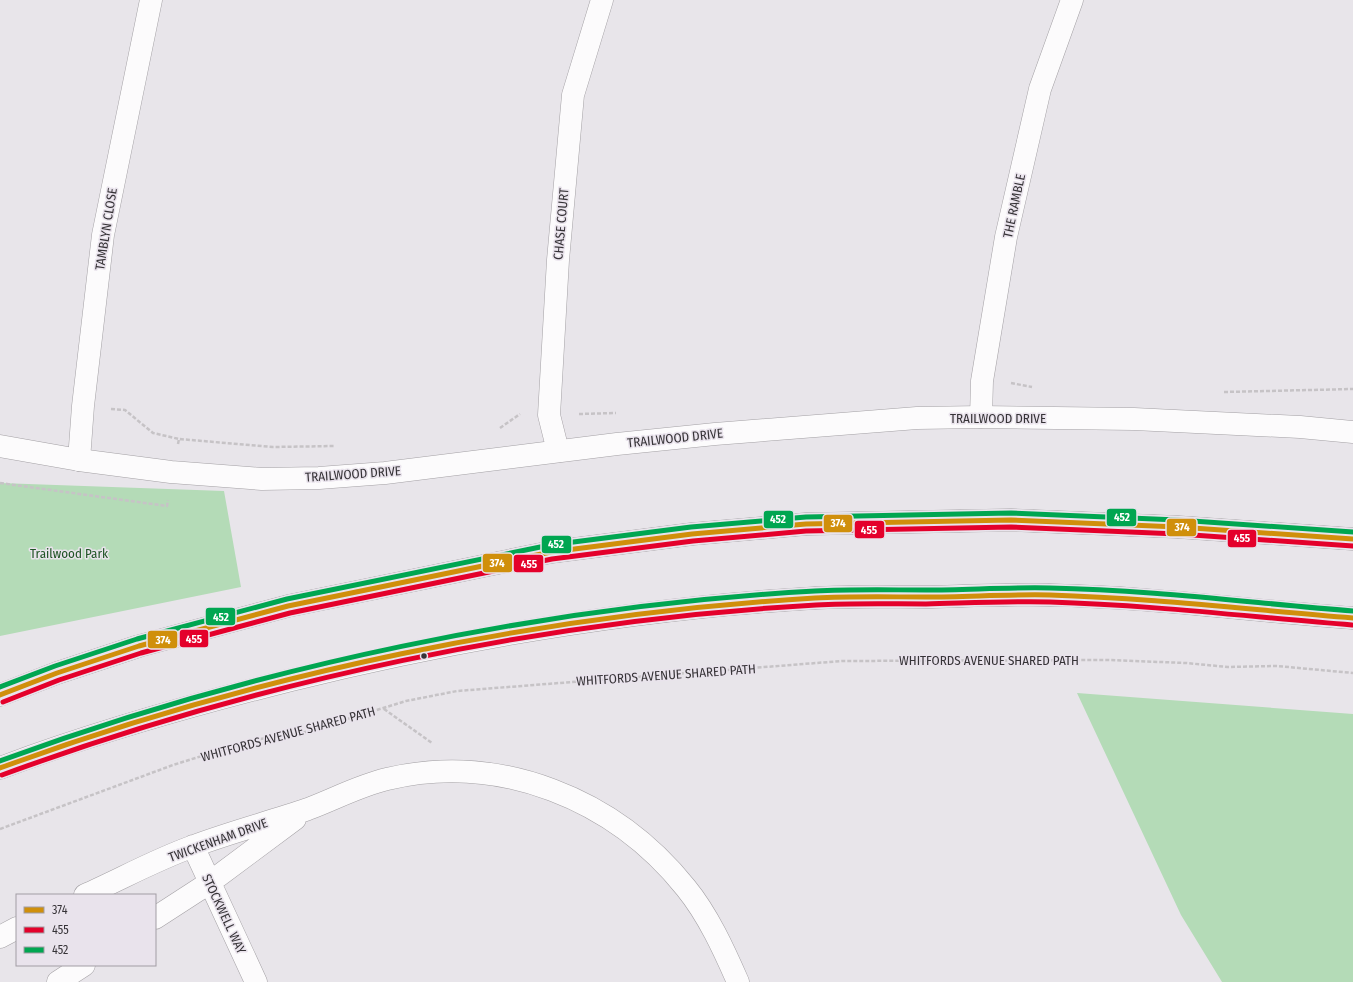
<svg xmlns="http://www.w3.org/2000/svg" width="1353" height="982" viewBox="0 0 1353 982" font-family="'Fira Sans Condensed',sans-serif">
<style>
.green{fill:#b4dbb7}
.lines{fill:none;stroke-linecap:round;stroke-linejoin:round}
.minor-casing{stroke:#a3a0a4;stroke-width:23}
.tertiary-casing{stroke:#a3a0a4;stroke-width:23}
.primary-casing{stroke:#a3a0a4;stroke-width:23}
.path{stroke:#c6c3c6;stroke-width:2.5;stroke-dasharray:4 2;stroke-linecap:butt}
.minor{stroke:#fcfbfc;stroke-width:22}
.tertiary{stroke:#fcfbfc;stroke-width:22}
.primary{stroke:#fcfbfc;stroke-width:22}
.bus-1-casing{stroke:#e9e3ec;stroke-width:8}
.bus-2-casing{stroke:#e9e3ec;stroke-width:8}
.bus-3-casing{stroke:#e9e3ec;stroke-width:8}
.bus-1{stroke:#d08f0b;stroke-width:5}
.bus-2{stroke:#e4002b;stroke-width:5}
.bus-3{stroke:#00a651;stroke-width:5}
.bus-dot{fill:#363337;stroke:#e9e3ec;stroke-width:1.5}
.labels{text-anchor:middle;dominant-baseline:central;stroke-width:3;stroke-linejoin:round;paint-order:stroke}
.street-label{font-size:13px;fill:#363337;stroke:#e9e3ec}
.park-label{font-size:13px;fill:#1f5425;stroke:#e9e3ec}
.line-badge{stroke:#e9e3ec;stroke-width:1.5}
.badge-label{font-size:11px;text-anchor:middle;font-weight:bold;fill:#fff}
</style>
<rect width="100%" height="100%" fill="#e8e5ea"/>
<path class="green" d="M 0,483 L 224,491 L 241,587 L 0,636 Z
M 1077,693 L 1353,714 L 1353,982 L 1222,982 L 1181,915 Z"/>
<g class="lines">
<g class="minor-casing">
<path id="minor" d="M 981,417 L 982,381 L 1006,237 L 1040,89 L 1072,0
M 558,451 L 549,415 L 558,260 L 573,95 L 602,0
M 79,460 L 83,406 L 103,235 L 151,0
M 193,846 L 256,982
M 85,895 C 121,879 157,859 194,846 C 231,832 270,822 308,809 C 335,799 358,786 387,779 C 500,752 615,799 686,888 C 708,915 724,950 738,982
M 155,918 L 209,883 L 295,819
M 0,937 L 17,928
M 58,982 L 84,965"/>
</g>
<g class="tertiary-casing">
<path id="tertiary" d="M 0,446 L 79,460 L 171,472 L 262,479 L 319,478 L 385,473 L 617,444 L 715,434 L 917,418 L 981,417 L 1134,419 L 1300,427 L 1353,432"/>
</g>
<g class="primary-casing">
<path id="primary" d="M 0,695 L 57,673 L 139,646 L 288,606 L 551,552 L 692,534 L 806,524 L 1011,520 L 1178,527 L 1353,539
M 0,768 C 95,732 192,705 291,680 C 462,638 639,608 815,598 C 852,596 889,597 926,597 C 967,596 1009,594 1050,595 C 1151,597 1252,611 1353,618"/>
</g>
<path class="path" d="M 1011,383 L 1032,387
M 1224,392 L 1353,389
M 111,409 L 125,410 L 153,433 L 179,439
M 579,414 L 616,413
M 500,428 L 520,414
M 178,444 L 179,439 L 273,447 L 335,446
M 0,483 L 167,506 L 168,500
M 384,709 L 432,743
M 0,829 L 173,765 L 253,740 L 302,733 L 406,701 L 457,691 L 842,661 L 1109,660 L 1186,663 L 1228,667 L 1277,666 L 1353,673"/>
<use href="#minor" class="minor"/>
<use href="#tertiary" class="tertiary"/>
<use href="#primary" class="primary"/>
<g class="bus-1-casing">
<path id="bus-1" d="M 0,695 L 57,673 L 139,646 L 288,606 L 551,552 L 692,534 L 806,524 L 1011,520 L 1178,527 L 1353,539
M 0,768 C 256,674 543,614 815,598 C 852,596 889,597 926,597 C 967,597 1009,594 1050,595 C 1151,598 1252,610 1353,618"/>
</g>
<g class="bus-2-casing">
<path id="bus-2" d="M 3,702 L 59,680 L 141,653 L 290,613 L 552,559 L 693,541 L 806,531 L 1011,527 L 1178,534 L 1353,546
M 2,775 C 258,681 544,620 816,605 C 853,603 889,604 926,604 C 968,603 1009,601 1050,602 C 1151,605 1252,617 1352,625"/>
</g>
<g class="bus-3-casing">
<path id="bus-3" d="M 0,687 L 55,666 L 137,639 L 287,599 L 550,545 L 691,527 L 806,517 L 1011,513 L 1178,520 L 1353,532
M 0,761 C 255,667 544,606 815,591 C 852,589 889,590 926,590 C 967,590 1009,587 1050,588 C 1151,590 1252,603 1353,611"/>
</g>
<use href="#bus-1" class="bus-1"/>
<use href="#bus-2" class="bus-2"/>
<use href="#bus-3" class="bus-3"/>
</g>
<circle class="bus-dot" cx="424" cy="656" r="3.5"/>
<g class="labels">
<g class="street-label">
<text transform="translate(1014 206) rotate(-78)">THE RAMBLE</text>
<text transform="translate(561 224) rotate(-85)">CHASE COURT</text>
<text transform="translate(106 229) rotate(-81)">TAMBLYN CLOSE</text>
<text x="998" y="418">TRAILWOOD DRIVE</text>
<text transform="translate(675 438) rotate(-6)">TRAILWOOD DRIVE</text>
<text transform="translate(353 474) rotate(-4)">TRAILWOOD DRIVE</text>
<text x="989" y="660">WHITFORDS AVENUE SHARED PATH</text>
<text transform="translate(666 675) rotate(-4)">WHITFORDS AVENUE SHARED PATH</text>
<text transform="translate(288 734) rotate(-15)">WHITFORDS AVENUE SHARED PATH</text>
<text transform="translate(218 840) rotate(-20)">TWICKENHAM DRIVE</text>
<text transform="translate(224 914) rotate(65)">STOCKWELL WAY</text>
</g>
<g class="park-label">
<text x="69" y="553">Trailwood Park</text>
</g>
</g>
<g class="line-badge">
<rect x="1106" y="508" width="31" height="19" rx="4" fill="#00a651"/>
<rect x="763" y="510" width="31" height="19" rx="4" fill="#00a651"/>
<rect x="823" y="514" width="30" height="19" rx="4" fill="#d08f0b"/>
<rect x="1166" y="518" width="31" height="19" rx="4" fill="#d08f0b"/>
<rect x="854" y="520" width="31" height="19" rx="4" fill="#e4002b"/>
<rect x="1227" y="529" width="30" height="19" rx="4" fill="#e4002b"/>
<rect x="541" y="535" width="31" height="19" rx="4" fill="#00a651"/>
<rect x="482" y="553" width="31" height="20" rx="4" fill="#d08f0b"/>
<rect x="513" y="554" width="31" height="19" rx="4" fill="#e4002b"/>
<rect x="205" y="607" width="31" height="19" rx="4" fill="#00a651"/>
<rect x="179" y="629" width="30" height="19" rx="4" fill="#e4002b"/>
<rect x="147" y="630" width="31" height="19" rx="4" fill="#d08f0b"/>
</g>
<g class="badge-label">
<text x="1122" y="521">452</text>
<text x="778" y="523">452</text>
<text x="838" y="527">374</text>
<text x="1182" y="531">374</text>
<text x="869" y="534">455</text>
<text x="1242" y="542">455</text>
<text x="556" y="548">452</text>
<text x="497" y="567">374</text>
<text x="529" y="568">455</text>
<text x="221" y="621">452</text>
<text x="194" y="643">455</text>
<text x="163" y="644">374</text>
</g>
<rect x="16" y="894" width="140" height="72" fill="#e9e3ec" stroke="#a19da4"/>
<rect x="24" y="907" width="20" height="6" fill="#d08f0b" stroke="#a19da4"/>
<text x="52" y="914" font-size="12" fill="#363337">374</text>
<rect x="24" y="927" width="20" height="6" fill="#e4002b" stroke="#a19da4"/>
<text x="52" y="934" font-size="12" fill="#363337">455</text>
<rect x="24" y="947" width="20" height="6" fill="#00a651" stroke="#a19da4"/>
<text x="52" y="954" font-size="12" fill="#363337">452</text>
</svg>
